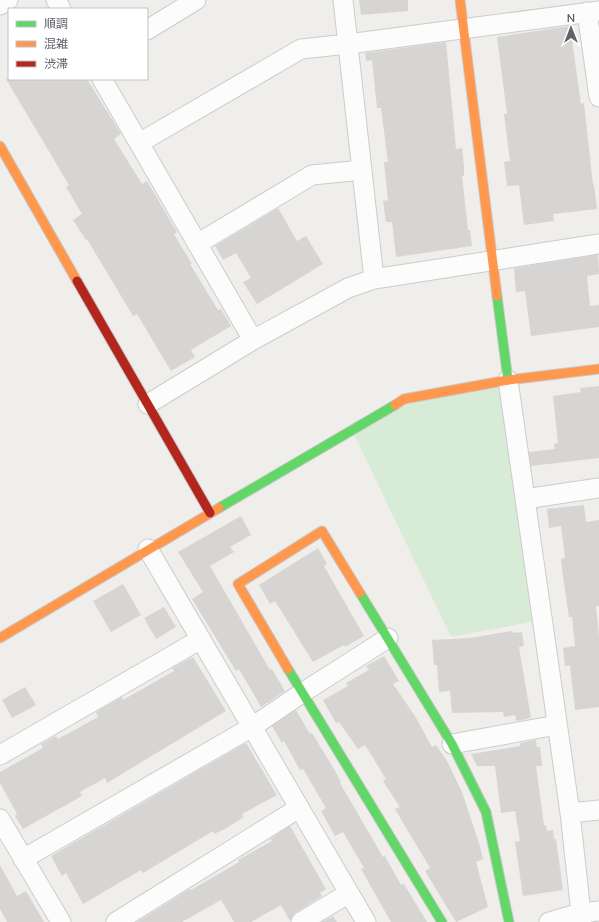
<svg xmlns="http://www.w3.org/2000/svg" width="599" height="922" viewBox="0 0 599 922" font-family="Mulish,'Noto Sans JP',sans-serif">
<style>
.green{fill:#d8ebd6}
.building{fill:#d6d5d3}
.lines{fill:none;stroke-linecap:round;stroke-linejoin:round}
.street-casing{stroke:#cbcccc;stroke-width:21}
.fast-casing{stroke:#cacacb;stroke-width:11}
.slow-casing{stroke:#cacacb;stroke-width:11}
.jam-casing{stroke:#cacacb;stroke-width:11}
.street{stroke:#fdfcfc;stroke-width:19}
.fast{stroke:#63d668;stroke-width:9}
.slow{stroke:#ff974d;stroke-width:9}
.jam{stroke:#b3261e;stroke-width:9}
</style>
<rect width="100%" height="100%" fill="#efeeea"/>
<path class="green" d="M 508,380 L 542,620 L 451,637 L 352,430 L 404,399 Z"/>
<path class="building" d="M 359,0 L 408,0 L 408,11 L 361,15 Z
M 570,26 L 581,104 L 584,103 L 593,185 L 594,185 L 597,209 L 553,214 L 554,221 L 524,225 L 519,185 L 507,186 L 504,162 L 510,161 L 504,114 L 507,114 L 497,37 Z
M 446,42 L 456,149 L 462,148 L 464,166 L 464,176 L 462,176 L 468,230 L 470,230 L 472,246 L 396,257 L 392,222 L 386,222 L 383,201 L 388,200 L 384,162 L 388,162 L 381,108 L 377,108 L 372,60 L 366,61 L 365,53 Z
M 6,79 L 87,79 L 121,134 L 114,139 L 142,184 L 147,181 L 177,232 L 174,234 L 192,264 L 190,264 L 218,310 L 221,309 L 231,326 L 191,350 L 195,357 L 171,371 L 137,314 L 133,316 L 87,239 L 86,240 L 73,220 L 82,214 L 66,187 L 69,185 Z
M 278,208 L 297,241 L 306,236 L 323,264 L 257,304 L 243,282 L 251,278 L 236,253 L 223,260 L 215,246 Z
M 598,255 L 599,274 L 587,276 L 590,306 L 599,305 L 599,327 L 531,336 L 525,291 L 516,292 L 514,268 Z
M 599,386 L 599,458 L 531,466 L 529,452 L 555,449 L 554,444 L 558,443 L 553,396 L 581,392 L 580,388 Z
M 584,505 L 586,522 L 599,520 L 599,606 L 596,606 L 599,636 L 599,707 L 575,710 L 570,665 L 565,666 L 563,648 L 575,646 L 572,617 L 569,617 L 563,577 L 561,559 L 565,558 L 561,526 L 549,528 L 547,509 Z
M 241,516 L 251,535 L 230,547 L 234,552 L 210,566 L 270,670 L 272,669 L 285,691 L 261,707 L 239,669 L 236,671 L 192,599 L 203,592 L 178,552 Z
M 318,548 L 327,564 L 324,566 L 364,636 L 345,647 L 344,645 L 313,662 L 275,601 L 270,604 L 259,585 Z
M 123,584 L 141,615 L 111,632 L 93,601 Z
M 164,607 L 176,627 L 156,639 L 144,618 Z
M 512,631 L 513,633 L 522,632 L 524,646 L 519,647 L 531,718 L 516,721 L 515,715 L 504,717 L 503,712 L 452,713 L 450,691 L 439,692 L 437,665 L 434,665 L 432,640 L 470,638 Z
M 384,656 L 399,681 L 393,684 L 415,716 L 432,747 L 436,745 L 447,761 L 462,792 L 480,846 L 483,859 L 476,862 L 488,907 L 456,922 L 425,871 L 430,868 L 395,809 L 400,807 L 383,781 L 386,779 L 365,745 L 358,749 L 339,722 L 336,723 L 323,700 L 348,686 L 346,683 L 369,670 L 366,666 Z
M 193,657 L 226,711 L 107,783 L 105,778 L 80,792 L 82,796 L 23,829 L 15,816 L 17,814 L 0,783 L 0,772 L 43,748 L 41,744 L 56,736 L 58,739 L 98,717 L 96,712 L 122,697 L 123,700 L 174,671 L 172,668 Z
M 25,687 L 36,705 L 12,718 L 2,700 Z
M 296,710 L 310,734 L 312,733 L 334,769 L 341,782 L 340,783 L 383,857 L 385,856 L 401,885 L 404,884 L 427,922 L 391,922 L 361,869 L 364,868 L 343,832 L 335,836 L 321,811 L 326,808 L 303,769 L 300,770 L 284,741 L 282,743 L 272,726 Z
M 536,740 L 537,747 L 540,747 L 542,766 L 536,766 L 544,825 L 546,825 L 547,831 L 553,830 L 554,839 L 556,839 L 563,890 L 523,896 L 515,842 L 520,841 L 515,811 L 501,813 L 495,766 L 477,766 L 471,754 L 520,746 L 520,743 Z
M 246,743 L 277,795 L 242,814 L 244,817 L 225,829 L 214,834 L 213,831 L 143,873 L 141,870 L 83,904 L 66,873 L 62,876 L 51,856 Z
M 290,826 L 326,889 L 320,893 L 322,896 L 295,913 L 290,921 L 281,905 L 251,922 L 234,922 L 221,900 L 182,922 L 137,922 L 190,889 L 191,890 L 239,862 L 238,860 L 272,841 L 270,839 Z
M 0,865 L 17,896 L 26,891 L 44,922 L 7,922 L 0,909 Z
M 333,916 L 337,922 L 322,922 Z"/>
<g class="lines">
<g class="street-casing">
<path id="street" d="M 56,0 L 61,9
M 343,0 L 374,279
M 0,5 L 8,0
M 587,12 L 599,97
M 147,30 L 196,0
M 102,79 L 253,340
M 139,143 L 301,49 L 348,44 L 599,11
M 197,244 L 312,175 L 362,170
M 508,380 L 570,813 L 599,810
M 148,404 L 253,340 L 348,288 L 374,279 L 599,244
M 525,499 L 599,488
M 148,549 L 366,922
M 452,744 L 557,725
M 0,755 L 201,639
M 570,813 L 582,922
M 0,819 L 61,922
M 23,859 L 252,727 L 302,693 L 388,638
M 116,922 L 299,808
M 301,922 L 349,893
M 549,922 L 580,913 L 599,911"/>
</g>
<g class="fast-casing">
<path id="fast" d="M 497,296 L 508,380
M 219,508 L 395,405
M 360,593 L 452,744 L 486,812 L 509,922
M 288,669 L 442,922"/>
</g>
<g class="slow-casing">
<path id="slow" d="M 460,0 L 497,296
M 0,146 L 77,281
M 395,405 L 404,399 L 508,380 L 599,369
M 0,638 L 219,508
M 288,669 L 238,584 L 322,531 L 360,593"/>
</g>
<g class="jam-casing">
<path id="jam" d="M 77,281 L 210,513"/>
</g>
<use href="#street" class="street"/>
<use href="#fast" class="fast"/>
<use href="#slow" class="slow"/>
<use href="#jam" class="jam"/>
</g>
<rect x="8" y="8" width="140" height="72" fill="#ffffff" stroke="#bfc1c3"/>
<rect x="16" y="21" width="20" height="6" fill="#63d668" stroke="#bfc1c3"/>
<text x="44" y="28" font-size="12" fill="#5f6368">順調</text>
<rect x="16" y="41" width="20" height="6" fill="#ff974d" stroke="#bfc1c3"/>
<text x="44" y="48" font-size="12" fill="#5f6368">混雑</text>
<rect x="16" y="61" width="20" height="6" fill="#b3261e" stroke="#bfc1c3"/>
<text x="44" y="68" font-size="12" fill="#5f6368">渋滞</text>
<g transform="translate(571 28)" stroke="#ffffff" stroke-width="3" paint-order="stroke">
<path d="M0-3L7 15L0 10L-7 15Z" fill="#5f6368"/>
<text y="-6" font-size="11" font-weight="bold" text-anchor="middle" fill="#5f6368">N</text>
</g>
</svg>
